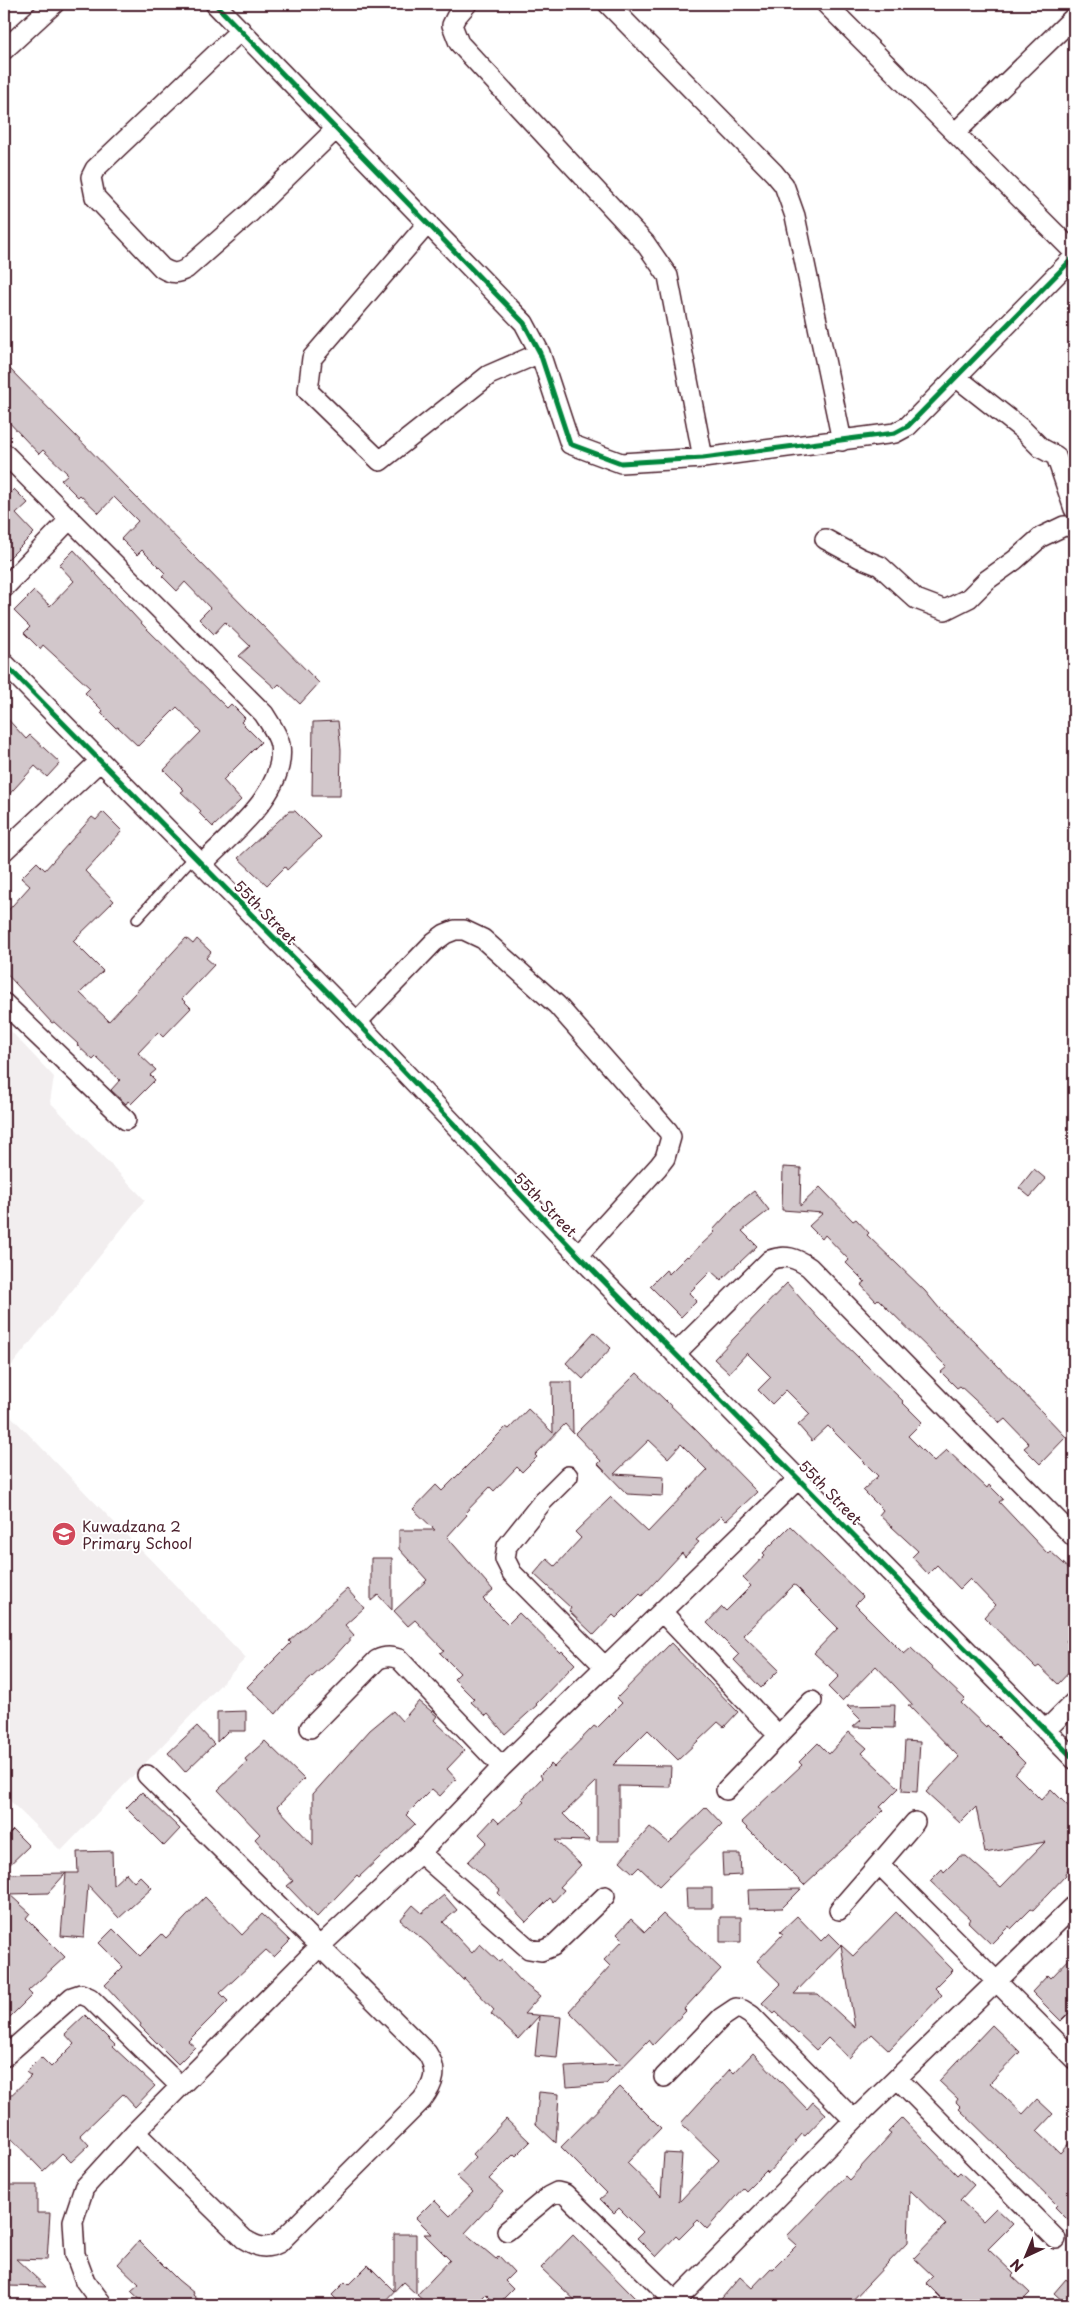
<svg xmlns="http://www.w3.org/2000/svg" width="1078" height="2309" viewBox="0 0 1078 2309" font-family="'Playpen Sans',sans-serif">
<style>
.built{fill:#f2eeef}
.building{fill:#d2c7cb;stroke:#4a1f2b}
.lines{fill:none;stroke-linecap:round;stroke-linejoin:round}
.service-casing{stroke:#4a1f2b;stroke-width:12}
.minor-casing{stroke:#4a1f2b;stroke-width:22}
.service{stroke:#fff;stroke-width:9}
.minor{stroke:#fff;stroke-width:19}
.cycleway-casing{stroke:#fff;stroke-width:8}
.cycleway{stroke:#00873e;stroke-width:5}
.labels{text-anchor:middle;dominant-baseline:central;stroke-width:4;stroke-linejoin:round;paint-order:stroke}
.street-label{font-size:15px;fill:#4a1f2b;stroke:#fff}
.poi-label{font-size:15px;fill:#4a1f2b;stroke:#fff;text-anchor:start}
</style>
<rect width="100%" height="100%" fill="#fff"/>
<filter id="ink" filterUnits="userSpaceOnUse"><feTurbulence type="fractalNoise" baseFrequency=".02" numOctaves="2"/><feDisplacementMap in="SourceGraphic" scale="10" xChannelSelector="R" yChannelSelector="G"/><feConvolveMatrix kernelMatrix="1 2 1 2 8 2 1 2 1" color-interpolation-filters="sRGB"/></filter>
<g filter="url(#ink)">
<path class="built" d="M 4,1024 L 54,1077 L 50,1102 L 145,1200 L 4,1375 Z
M 4,1409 L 246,1658 L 61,1851 L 4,1795 Z"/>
<path class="building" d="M 4,363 L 319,683 L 300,704 L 279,684 L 275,688 L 239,656 L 250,646 L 225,622 L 214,634 L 199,619 L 210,608 L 185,582 L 177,591 L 162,576 L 165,573 L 142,550 L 137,555 L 121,539 L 138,521 L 114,497 L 99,513 L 80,495 L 78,497 L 61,480 L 68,474 L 43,450 L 39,454 L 4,417 Z
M 14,489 L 28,503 L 16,514 L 34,533 L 4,563 L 4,499 Z
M 74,550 L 143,625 L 227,708 L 231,704 L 245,718 L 241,722 L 261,742 L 223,780 L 241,800 L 213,827 L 199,813 L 201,811 L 181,792 L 184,790 L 164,770 L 201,732 L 177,707 L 138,746 L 118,727 L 116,728 L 101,713 L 103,711 L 85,693 L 90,688 L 43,645 L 40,649 L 24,633 L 30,627 L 14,611 L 34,591 L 50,606 L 74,581 L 59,565 Z
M 4,715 L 26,739 L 30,735 L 60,763 L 47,777 L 35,766 L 4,800 Z
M 338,721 L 341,750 L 340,796 L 312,796 L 313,722 Z
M 289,811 L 295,811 L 321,837 L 287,870 L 285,867 L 267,885 L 238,858 Z
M 103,812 L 122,831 L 85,871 L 114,901 L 73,941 L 103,971 L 80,993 L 109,1021 L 186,938 L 193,944 L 197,939 L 211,952 L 206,958 L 214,965 L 182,999 L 191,1008 L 163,1037 L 158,1032 L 138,1053 L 156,1070 L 150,1075 L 155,1080 L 131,1104 L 128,1101 L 126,1104 L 111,1090 L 120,1080 L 96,1057 L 93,1060 L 77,1045 L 78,1044 L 54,1022 L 52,1023 L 4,971 L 4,915 L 30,886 L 21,878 L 37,862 L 45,870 L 92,817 L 96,820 Z
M 783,1167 L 801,1168 L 800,1206 L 820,1187 L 853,1221 L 856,1219 L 869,1233 L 867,1235 L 925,1291 L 944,1314 L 974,1341 L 1066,1437 L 1040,1464 L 1024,1448 L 1029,1444 L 1005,1419 L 1000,1423 L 960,1386 L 957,1388 L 941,1372 L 947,1367 L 878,1299 L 876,1301 L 861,1285 L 865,1282 L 846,1263 L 849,1260 L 825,1235 L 822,1239 L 809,1226 L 823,1213 L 782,1210 Z
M 1034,1169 L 1046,1179 L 1030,1197 L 1019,1188 Z
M 754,1191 L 769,1210 L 742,1231 L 757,1246 L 721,1280 L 711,1271 L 689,1293 L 697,1301 L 681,1317 L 650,1286 L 666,1270 L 669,1274 L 687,1256 L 688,1257 L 715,1232 L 713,1230 L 736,1205 Z
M 787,1283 L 819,1319 L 903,1401 L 902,1402 L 922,1422 L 908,1436 L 934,1462 L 947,1450 L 987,1488 L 989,1485 L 1003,1499 L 999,1502 L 1048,1554 L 1050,1551 L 1074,1573 L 1074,1632 L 1066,1641 L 1074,1649 L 1074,1667 L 1058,1684 L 1039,1666 L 1036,1668 L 984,1617 L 995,1605 L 970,1579 L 960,1589 L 937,1565 L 928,1574 L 912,1557 L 918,1551 L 879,1515 L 883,1510 L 863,1490 L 878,1476 L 828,1426 L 812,1441 L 798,1425 L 810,1414 L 786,1390 L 772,1404 L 758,1390 L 771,1377 L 747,1353 L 729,1373 L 714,1359 Z
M 594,1332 L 611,1348 L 583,1379 L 566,1363 Z
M 637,1373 L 696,1430 L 757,1492 L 726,1521 L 721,1516 L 696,1540 L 699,1542 L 685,1557 L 682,1553 L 642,1596 L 640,1594 L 616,1618 L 613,1615 L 594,1635 L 569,1611 L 571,1608 L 534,1574 L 547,1559 L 555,1566 L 581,1538 L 575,1532 L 611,1497 L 648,1532 L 707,1470 L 681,1444 L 668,1458 L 649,1440 L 614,1474 L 664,1477 L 663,1496 L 627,1494 L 598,1464 L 601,1461 L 575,1434 Z
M 552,1382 L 572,1382 L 573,1433 L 565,1424 L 535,1455 L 537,1457 L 522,1472 L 517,1467 L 494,1491 L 490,1487 L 465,1513 L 467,1515 L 447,1537 L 493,1590 L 483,1599 L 508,1624 L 519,1613 L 560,1653 L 562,1651 L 575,1664 L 536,1704 L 537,1705 L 505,1734 L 488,1714 L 486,1716 L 471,1702 L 474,1699 L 454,1679 L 460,1673 L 440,1653 L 444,1650 L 415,1620 L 408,1626 L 394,1611 L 427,1580 L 399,1549 L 399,1530 L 435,1530 L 413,1509 L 436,1485 L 442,1491 L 506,1427 L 509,1429 L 528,1409 L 553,1433 Z
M 790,1526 L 863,1597 L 855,1605 L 904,1654 L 911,1648 L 965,1699 L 961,1703 L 986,1727 L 987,1725 L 1025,1763 L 1015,1774 L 1041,1800 L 1051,1789 L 1074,1812 L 1074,1863 L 1065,1873 L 1066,1875 L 1033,1910 L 1031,1909 L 1011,1929 L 1009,1926 L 991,1944 L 968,1922 L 970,1919 L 930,1881 L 942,1869 L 944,1872 L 960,1856 L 966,1856 L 1001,1887 L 1045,1842 L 985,1853 L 976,1807 L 960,1823 L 926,1792 L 959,1757 L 908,1705 L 913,1705 L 876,1666 L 842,1701 L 828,1687 L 839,1676 L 814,1653 L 838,1628 L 796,1586 L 794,1585 L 743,1635 L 779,1670 L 761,1688 L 734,1660 L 739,1655 L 707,1623 L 722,1607 L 726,1611 L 751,1586 L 743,1578 L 765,1555 L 763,1553 Z
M 371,1558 L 392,1558 L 392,1610 L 378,1595 L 371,1601 Z
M 347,1589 L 364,1608 L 345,1625 L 354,1635 L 334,1657 L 289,1698 L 276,1714 L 247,1687 L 291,1643 L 289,1641 Z
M 671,1643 L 738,1712 L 724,1727 L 718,1722 L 678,1760 L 648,1730 L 613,1765 L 671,1766 L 670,1787 L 619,1786 L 619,1841 L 597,1841 L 597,1781 L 563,1814 L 590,1841 L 555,1840 L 581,1865 L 560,1887 L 564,1890 L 553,1902 L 550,1898 L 526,1922 L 498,1893 L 500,1890 L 468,1862 L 487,1842 L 479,1834 L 494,1818 L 499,1823 L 524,1801 L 522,1799 L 542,1778 L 540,1775 L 551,1764 L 554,1767 L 594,1726 L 597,1728 L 622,1703 L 617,1698 Z
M 419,1701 L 437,1716 L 434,1720 L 465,1750 L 447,1769 L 456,1779 L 440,1796 L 432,1789 L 406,1815 L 415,1824 L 359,1877 L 357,1875 L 317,1917 L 287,1886 L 293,1881 L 255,1839 L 260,1834 L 218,1790 L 247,1762 L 245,1759 L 265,1741 L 304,1779 L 277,1807 L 313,1845 L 313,1794 L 370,1730 L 393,1711 L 402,1721 Z
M 895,1705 L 894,1728 L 853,1727 L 861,1720 L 847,1706 Z
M 246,1711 L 246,1731 L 228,1731 L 217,1742 L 217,1712 Z
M 197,1726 L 214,1744 L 185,1772 L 168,1753 Z
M 849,1732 L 867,1748 L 862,1753 L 899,1788 L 880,1807 L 884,1810 L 867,1827 L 804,1885 L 741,1822 L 802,1765 L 799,1762 L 818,1743 L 829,1754 Z
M 905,1741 L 920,1742 L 917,1792 L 902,1791 Z
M 142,1792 L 180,1829 L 164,1846 L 126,1808 Z
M 706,1807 L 722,1824 L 659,1886 L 639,1867 L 633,1873 L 620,1861 L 650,1827 L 669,1843 Z
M 13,1830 L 29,1846 L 4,1870 L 4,1839 Z
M 112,1851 L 113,1885 L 126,1873 L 134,1882 L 140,1876 L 152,1888 L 119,1918 L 88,1885 L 84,1938 L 61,1936 L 66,1873 L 78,1873 L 77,1852 Z
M 722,1854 L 740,1854 L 741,1875 L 723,1876 Z
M 66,1873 L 48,1893 L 9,1894 L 30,1913 L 26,1918 L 65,1957 L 28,1991 L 32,1995 L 4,2023 L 4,1874 Z
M 686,1888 L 712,1888 L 712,1908 L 687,1908 Z
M 801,1889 L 782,1908 L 749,1909 L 748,1890 Z
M 444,1895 L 457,1910 L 443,1922 L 472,1953 L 480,1944 L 499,1962 L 502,1960 L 521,1981 L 540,1996 L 524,2014 L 561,2017 L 557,2058 L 535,2056 L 539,2016 L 518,2039 L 491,2014 L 494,2010 L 464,1978 L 463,1980 L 427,1943 L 400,1920 L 413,1905 L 422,1913 Z
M 205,1897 L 242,1935 L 262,1914 L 290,1941 L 274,1957 L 266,1950 L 220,1993 L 228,2001 L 188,2041 L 195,2047 L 178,2064 L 140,2026 L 141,2024 L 105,1985 L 123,1967 L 99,1943 L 113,1929 L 140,1956 L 162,1934 L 166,1938 Z
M 896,1912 L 953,1970 L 935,1988 L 942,1995 L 889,2050 L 872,2034 L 849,2058 L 828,2038 L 816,2050 L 776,2012 L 774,2014 L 762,2003 L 781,1984 L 757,1961 L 783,1934 L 780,1932 L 797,1916 L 821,1941 L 829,1933 L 841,1945 L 794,1994 L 818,1994 L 855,2028 L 841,1945 L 853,1956 Z
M 663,1914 L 721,1969 L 684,2009 L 686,2011 L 653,2045 L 649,2040 L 606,2084 L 567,2087 L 565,2067 L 621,2064 L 569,2011 L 610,1966 L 604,1960 L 623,1940 L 617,1934 L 631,1919 L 645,1932 Z
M 720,1917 L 741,1917 L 741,1942 L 720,1942 Z
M 1074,1954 L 1074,2008 L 1061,2021 L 1032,1992 L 1048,1975 L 1051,1978 Z
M 85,2015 L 115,2045 L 113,2047 L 155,2086 L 135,2107 L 123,2094 L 80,2135 L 89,2145 L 71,2162 L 62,2153 L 43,2171 L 4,2131 L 4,2102 L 31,2076 L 26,2072 L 41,2057 L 51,2067 L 74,2044 L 65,2034 Z
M 992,2025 L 1020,2052 L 990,2083 L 1023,2114 L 1037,2099 L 1053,2114 L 1037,2131 L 1060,2153 L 1074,2138 L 1074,2226 L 1055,2207 L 1057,2205 L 959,2109 L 961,2107 L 956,2102 L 958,2099 L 939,2081 Z
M 753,2053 L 807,2109 L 813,2102 L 826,2114 L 805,2136 L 802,2134 L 768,2173 L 766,2171 L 746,2191 L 743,2188 L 707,2229 L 698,2220 L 679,2239 L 676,2236 L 656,2257 L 637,2238 L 643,2232 L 619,2208 L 614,2213 L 600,2199 L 607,2193 L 561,2147 L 620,2087 L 661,2128 L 627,2163 L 661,2196 L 664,2153 L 682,2154 L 679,2202 L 719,2160 L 681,2123 L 730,2069 L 734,2073 Z
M 539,2092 L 559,2094 L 556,2143 L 536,2124 Z
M 902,2118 L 957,2175 L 960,2172 L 974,2185 L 960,2200 L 983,2221 L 996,2208 L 1013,2224 L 988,2249 L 1014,2274 L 1012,2276 L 1030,2293 L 1018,2305 L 948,2305 L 926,2283 L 933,2276 L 914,2258 L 946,2225 L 910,2190 L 908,2242 L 848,2305 L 716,2305 L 740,2277 L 752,2288 L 771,2268 L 773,2269 L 797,2245 L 787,2236 L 845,2176 L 849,2180 L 891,2134 L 888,2132 Z
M 506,2119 L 530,2142 L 516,2156 L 514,2154 L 489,2179 L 503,2192 L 465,2233 L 496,2259 L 499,2256 L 514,2272 L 505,2281 L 513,2289 L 497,2305 L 486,2294 L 475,2305 L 428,2305 L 417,2295 L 450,2260 L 424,2234 L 432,2234 L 416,2218 L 434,2200 L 450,2216 L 473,2192 L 457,2177 L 476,2157 L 473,2154 Z
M 7,2185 L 37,2185 L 37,2213 L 50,2213 L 47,2260 L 16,2259 L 46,2287 L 8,2286 L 9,2259 L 7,2258 L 9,2205 L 7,2205 Z
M 394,2234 L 416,2234 L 416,2294 L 403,2282 L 381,2305 L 342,2305 L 332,2295 L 345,2282 L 348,2285 L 368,2265 L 394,2291 Z
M 573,2235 L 635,2298 L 628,2305 L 580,2305 L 541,2268 Z
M 139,2241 L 178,2280 L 194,2293 L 193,2295 L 204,2305 L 146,2305 L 131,2291 L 139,2284 L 118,2264 Z
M 1066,2279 L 1074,2287 L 1074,2305 L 1067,2305 L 1054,2293 Z"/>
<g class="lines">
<g class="service-casing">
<path id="service" d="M 137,919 L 194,856"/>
</g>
<g class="minor-casing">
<path id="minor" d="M 215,4 L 524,323 L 540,353 L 570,444 L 621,463 L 703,458 L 895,433 L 908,426 L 1074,257
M 467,4 L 456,17 L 452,25 L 459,43 L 645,243 L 668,276 L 703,458
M 608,4 L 774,173 L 784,185 L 795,216 L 842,441
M 826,4 L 1074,252
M 241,30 L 95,169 L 91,177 L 95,197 L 162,268 C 172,274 177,274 186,269 L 251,212 L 336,129
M 4,50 L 54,4
M 956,132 L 1074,17
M 428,223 L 312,358 L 308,391 L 380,461 L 489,375 L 540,353
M 956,377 L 1022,429 L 1041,448 L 1056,456 L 1074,509
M 4,453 L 264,714 C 270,724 278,734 280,745 C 287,792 231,834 202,864
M 825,539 L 860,558 L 880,566 L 916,599 L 945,610 L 969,598 L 987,580 L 1015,560 L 1041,537 L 1064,526 L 1074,527
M 4,588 L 70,519
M 4,663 L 357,1022 L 578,1255 L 1074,1759
M 4,851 L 100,761
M 4,1003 L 126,1120
M 357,1022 L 434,942 L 445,934 L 455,930 L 464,930 L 483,939 L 557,1005 L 668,1131 L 671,1137 L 665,1158 L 658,1167 L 578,1255
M 675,1354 L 770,1260 C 785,1254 796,1258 809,1267 L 1074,1537
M 568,1476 L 543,1501 L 507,1546 L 505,1559 L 512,1573 L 605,1667
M 662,1612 L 777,1734
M 310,1728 L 377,1660 C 385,1656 391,1656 399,1659 L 502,1767
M 1046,1730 L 1074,1702
M 726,1790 L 812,1701
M 420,1853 L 529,1949 L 541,1951 L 553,1946 L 605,1896
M 879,1864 L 915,1822
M 839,1910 L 879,1864 L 1074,2059
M 4,2057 L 72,1997 L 81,1994 L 90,1998 L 180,2086
M 664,2077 L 721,2018 L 736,2008 L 743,2010 L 751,2015 L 854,2120
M 897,2078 L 1056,2239
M 135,2132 L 244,2239 C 257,2247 265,2250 279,2243 L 422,2100 C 434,2084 439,2071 427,2053 L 147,1775
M 507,2231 L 549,2196 L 557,2192 L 565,2194 L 676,2302
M 103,2305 L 85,2281 L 75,2254 L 73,2221 L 84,2188 L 135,2132 L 320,1946 L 420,1853 L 502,1767 L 799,1478
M 672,2305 L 854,2120 L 1074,1906"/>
</g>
<use href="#service" class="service"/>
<use href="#minor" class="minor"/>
<g class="cycleway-casing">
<path id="cycleway" d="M 215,4 L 524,323 L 540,353 L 570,444 L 621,463 L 703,458 L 895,433 L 908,426 L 1074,257
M 4,663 L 357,1022 L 578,1255 L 1074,1759"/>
</g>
<use href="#cycleway" class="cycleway"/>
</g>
</g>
<defs>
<g id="school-disc" transform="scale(1.25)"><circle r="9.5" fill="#d1495b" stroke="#fff"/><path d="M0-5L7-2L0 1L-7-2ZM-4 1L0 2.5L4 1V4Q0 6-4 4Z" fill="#fff"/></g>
</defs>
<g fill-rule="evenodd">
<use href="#school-disc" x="64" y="1534"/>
</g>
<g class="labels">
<g class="street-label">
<text transform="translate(266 912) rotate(46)">55th Street</text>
<text transform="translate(546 1204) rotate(46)">55th Street</text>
<text transform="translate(831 1492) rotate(46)">55th Street</text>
</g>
<g class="poi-label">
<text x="82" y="1525">Kuwadzana 2<tspan x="82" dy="17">Primary School</tspan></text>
</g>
</g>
<rect width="1078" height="2309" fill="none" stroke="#fff" stroke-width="20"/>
<rect x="10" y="10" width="1058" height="2289" fill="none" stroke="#4a1f2b" stroke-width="2" filter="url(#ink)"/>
<g transform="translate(1026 2256) rotate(224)" stroke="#ffffff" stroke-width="4" paint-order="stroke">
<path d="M0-4L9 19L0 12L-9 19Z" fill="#4a1f2b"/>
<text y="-8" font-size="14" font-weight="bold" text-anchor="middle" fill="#4a1f2b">N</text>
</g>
</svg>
